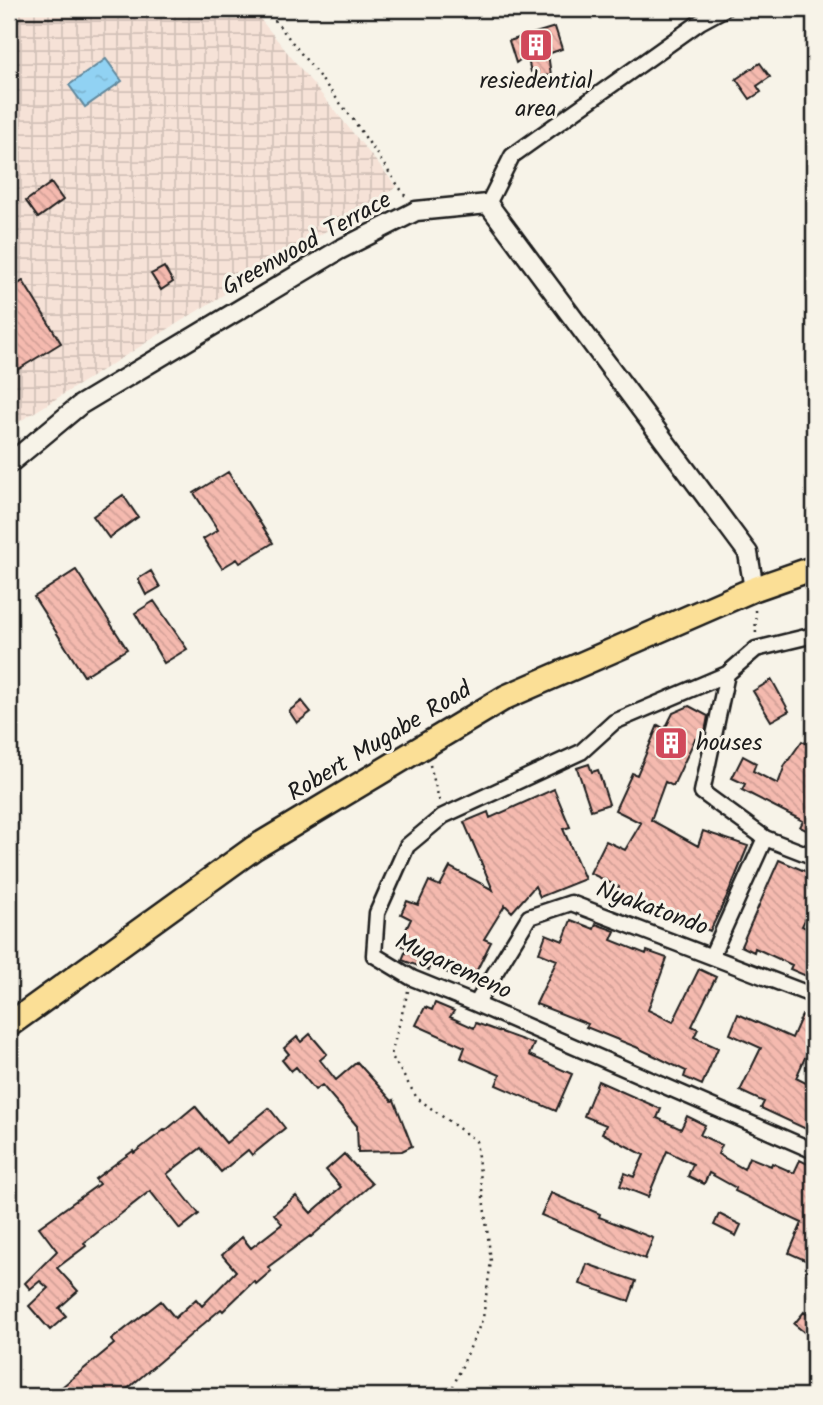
<svg xmlns="http://www.w3.org/2000/svg" width="823" height="1405" viewBox="0 0 823 1405" font-family="Kalam,sans-serif">
<style>
.industrial{fill:url(#industrial-grid)}
.water{fill:url(#water-ripples);stroke:#62899d;stroke-width:2}
.building{fill:url(#building-back-hatch);stroke:#1c1c1c;stroke-width:2}
.lines{fill:none;stroke-linecap:round;stroke-linejoin:round}
.minor-casing{stroke:#1c1c1c;stroke-width:19}
.tertiary-casing{stroke:#1c1c1c;stroke-width:23}
.primary-casing{stroke:#1c1c1c;stroke-width:28}
.path{stroke:#1c1c1c;stroke-width:2.5;stroke-dasharray:2 5;stroke-linecap:butt}
.minor{stroke:#f7f3e8;stroke-width:14}
.tertiary{stroke:#f7f3e8;stroke-width:18}
.primary{stroke:#fbdf96;stroke-width:23}
.labels{text-anchor:middle;dominant-baseline:central;stroke-width:6;stroke-linejoin:round;paint-order:stroke}
.poi-label{font-size:24px;fill:#1c1c1c;stroke:#f7f3e8}
.street-label{font-size:24px;fill:#1c1c1c;stroke:#f7f3e8}
</style>
<defs>
<pattern id="industrial-grid" width="8" height="8" patternUnits="userSpaceOnUse" patternTransform="scale(1.75)"><rect width="8" height="8" fill="#f6e2d7"/><path d="M0 4h8M4 0v8" fill="none" stroke="#d2c1b8"/></pattern>
<pattern id="water-ripples" width="26" height="14" patternUnits="userSpaceOnUse" patternTransform="scale(1.75)"><rect width="26" height="14" fill="#91d2f3"/><path d="M2 4q2-2 4 0t4 0M15 11q2-2 4 0t4 0" fill="none" stroke="#7cb4d0"/></pattern>
<pattern id="building-back-hatch" width="6" height="6" patternUnits="userSpaceOnUse" patternTransform="scale(1.75)"><rect width="6" height="6" fill="#f5baaf"/><path d="M-1 5l2 2M0 0l6 6M5-1l2 2" fill="none" stroke="#d19f96"/></pattern>
</defs>
<rect width="100%" height="100%" fill="#f7f3e8"/>
<filter id="ink" filterUnits="userSpaceOnUse"><feTurbulence type="fractalNoise" baseFrequency=".0143" numOctaves="2"/><feDisplacementMap in="SourceGraphic" scale="14" xChannelSelector="R" yChannelSelector="G"/><feConvolveMatrix kernelMatrix="1 2 1 2 8 2 1 2 1" color-interpolation-filters="sRGB"/></filter>
<g filter="url(#ink)">
<path class="industrial" d="M 9,9 L 252,9 L 397,187 L 9,428 Z"/>
<path class="water" d="M 106,59 L 122,81 L 85,107 L 69,85 Z"/>
<path class="building" d="M 555,27 L 562,49 L 548,54 L 551,75 L 539,77 L 538,71 L 531,72 L 527,55 L 516,63 L 509,41 Z
M 760,63 L 770,77 L 757,86 L 761,92 L 750,99 L 736,79 Z
M 51,183 L 63,200 L 38,218 L 26,201 Z
M 164,267 L 173,282 L 161,290 L 151,274 Z
M 23,281 L 61,343 L 9,375 L 9,290 Z
M 228,472 L 273,543 L 240,563 L 237,559 L 222,568 L 203,539 L 218,530 L 194,493 Z
M 123,495 L 138,517 L 109,538 L 93,516 Z
M 76,570 L 127,649 L 84,676 L 34,597 Z
M 151,571 L 160,587 L 146,595 L 138,579 Z
M 154,601 L 187,649 L 164,663 L 135,613 Z
M 772,680 L 789,711 L 771,721 L 753,691 Z
M 302,701 L 311,712 L 297,723 L 289,711 Z
M 689,706 L 708,716 L 705,732 L 700,742 L 695,739 L 673,786 L 665,782 L 651,820 L 698,846 L 703,831 L 748,846 L 729,892 L 710,931 L 617,891 L 619,887 L 590,873 L 606,841 L 625,850 L 641,823 L 615,810 L 632,773 L 637,775 L 658,725 L 665,729 L 673,713 Z
M 802,741 L 814,748 L 814,834 L 800,827 L 803,821 L 742,790 L 745,784 L 732,778 L 743,756 L 756,763 L 753,771 L 778,784 L 785,765 Z
M 589,764 L 592,772 L 598,770 L 609,804 L 591,810 L 577,768 Z
M 554,789 L 570,827 L 563,829 L 585,879 L 540,897 L 535,886 L 512,912 L 505,905 L 484,939 L 491,942 L 471,982 L 431,966 L 429,970 L 402,960 L 407,948 L 399,944 L 411,919 L 401,914 L 407,901 L 418,905 L 429,881 L 440,886 L 450,867 L 493,890 L 464,822 L 488,812 L 490,818 Z
M 779,860 L 814,875 L 814,901 L 802,926 L 814,932 L 814,972 L 811,978 L 790,969 L 792,965 L 755,948 L 754,952 L 741,946 Z
M 571,920 L 594,929 L 596,924 L 615,931 L 611,940 L 646,954 L 647,951 L 667,958 L 648,1010 L 673,1022 L 699,969 L 716,977 L 692,1026 L 698,1029 L 694,1037 L 718,1048 L 702,1085 L 684,1077 L 686,1071 L 636,1047 L 586,1027 L 588,1024 L 536,1004 L 557,960 L 539,953 L 546,934 L 563,941 Z
M 435,1003 L 454,1011 L 450,1017 L 474,1028 L 476,1023 L 534,1044 L 529,1055 L 572,1074 L 556,1111 L 496,1085 L 500,1075 L 461,1058 L 465,1047 L 416,1025 L 425,1007 L 432,1010 Z
M 738,1014 L 792,1038 L 802,1015 L 814,1021 L 814,1037 L 796,1078 L 814,1087 L 814,1111 L 806,1129 L 761,1108 L 764,1102 L 740,1091 L 761,1048 L 730,1034 Z
M 310,1034 L 327,1054 L 320,1060 L 336,1080 L 357,1062 L 392,1101 L 394,1100 L 412,1146 L 402,1151 L 358,1152 L 357,1126 L 322,1085 L 315,1090 L 296,1067 L 291,1071 L 282,1060 L 289,1054 L 284,1048 L 297,1037 L 301,1042 Z
M 598,1081 L 661,1109 L 657,1118 L 681,1129 L 687,1116 L 705,1125 L 700,1135 L 722,1145 L 718,1154 L 744,1169 L 749,1157 L 771,1166 L 772,1163 L 794,1173 L 800,1160 L 814,1167 L 814,1264 L 789,1253 L 802,1223 L 735,1191 L 736,1188 L 709,1173 L 704,1184 L 688,1176 L 693,1164 L 667,1151 L 648,1197 L 620,1186 L 625,1173 L 634,1177 L 644,1155 L 602,1133 L 606,1125 L 584,1116 Z
M 195,1106 L 226,1143 L 269,1108 L 285,1128 L 252,1155 L 248,1150 L 221,1172 L 201,1148 L 167,1174 L 199,1214 L 180,1229 L 150,1191 L 84,1243 L 86,1246 L 57,1268 L 78,1291 L 59,1308 L 66,1316 L 50,1330 L 29,1306 L 48,1288 L 40,1281 L 30,1289 L 25,1283 L 57,1251 L 39,1227 L 99,1184 L 95,1179 L 111,1167 L 133,1151 L 134,1153 L 164,1130 L 165,1131 Z
M 344,1154 L 372,1184 L 311,1237 L 310,1236 L 268,1267 L 271,1271 L 256,1284 L 254,1281 L 223,1311 L 221,1309 L 119,1396 L 51,1396 L 114,1344 L 111,1340 L 161,1301 L 175,1318 L 196,1299 L 202,1306 L 236,1271 L 222,1255 L 242,1237 L 251,1248 L 282,1224 L 274,1214 L 296,1196 L 311,1213 L 341,1187 L 326,1170 Z
M 551,1193 L 600,1214 L 599,1217 L 653,1238 L 645,1259 L 541,1215 Z
M 719,1214 L 741,1225 L 736,1236 L 714,1225 Z
M 587,1264 L 636,1281 L 629,1301 L 580,1284 Z
M 804,1312 L 814,1320 L 814,1340 L 794,1324 Z"/>
<g class="lines">
<g class="minor-casing">
<path id="minor" d="M 488,204 L 512,156 L 700,22 L 724,9
M 814,635 L 756,649 L 727,674 L 614,722 L 581,752 L 443,816 L 407,846 L 377,913 L 374,955 L 412,978 L 476,1004 L 814,1151
M 727,674 L 702,792 L 765,838 L 814,857
M 712,955 L 765,838
M 476,1004 L 529,917 L 571,903 L 814,996"/>
</g>
<g class="tertiary-casing">
<path id="tertiary" d="M 9,464 L 80,405 L 339,250 L 416,211 L 488,204 L 748,553 L 754,589"/>
</g>
<g class="primary-casing">
<path id="primary" d="M 9,1025 L 254,848 L 506,697 L 754,589 L 814,568"/>
</g>
<path class="path" d="M 266,9 L 352,118 L 406,197
M 755,610 L 756,635
M 430,765 L 440,803
M 408,991 L 391,1055 L 417,1098 L 476,1141 L 491,1261 L 483,1318 L 449,1396"/>
<use href="#minor" class="minor"/>
<use href="#tertiary" class="tertiary"/>
<use href="#primary" class="primary"/>
</g>
</g>
<defs>
<g id="building-square" transform="scale(1.75)"><rect x="-9" y="-9" width="18" height="18" rx="4" fill="#d1495b" stroke="#f7f3e8"/><path d="M-4-6H4V6H1V3H-1V6H-4ZM-2.5-4.3h1.7v1.8h-1.7ZM.8-4.3h1.7v1.8H.8ZM-2.5-1h1.7V.8h-1.7ZM.8-1h1.7V.8H.8Z" fill="#fff"/></g>
</defs>
<g fill-rule="evenodd">
<use href="#building-square" x="536" y="45"/>
<use href="#building-square" x="671" y="743"/>
</g>
<g class="labels">
<g class="poi-label">
<text x="536" y="81">resiedential<tspan x="536" dy="28">area</tspan></text>
<text x="696" y="743" text-anchor="start">houses</text>
</g>
<g class="street-label">
<text transform="translate(307 244) rotate(-29)">Greenwood Terrace</text>
<text transform="translate(380 742) rotate(-31)">Robert Mugabe Road</text>
<text transform="translate(652 909) rotate(20)">Nyakatondo</text>
<text transform="translate(453 967) rotate(25)">Mugaremeno</text>
</g>
</g>
<rect width="823" height="1405" fill="none" stroke="#f7f3e8" stroke-width="35"/>
<rect x="18" y="18" width="788" height="1370" fill="none" stroke="#1c1c1c" stroke-width="2.5" filter="url(#ink)"/>
</svg>
